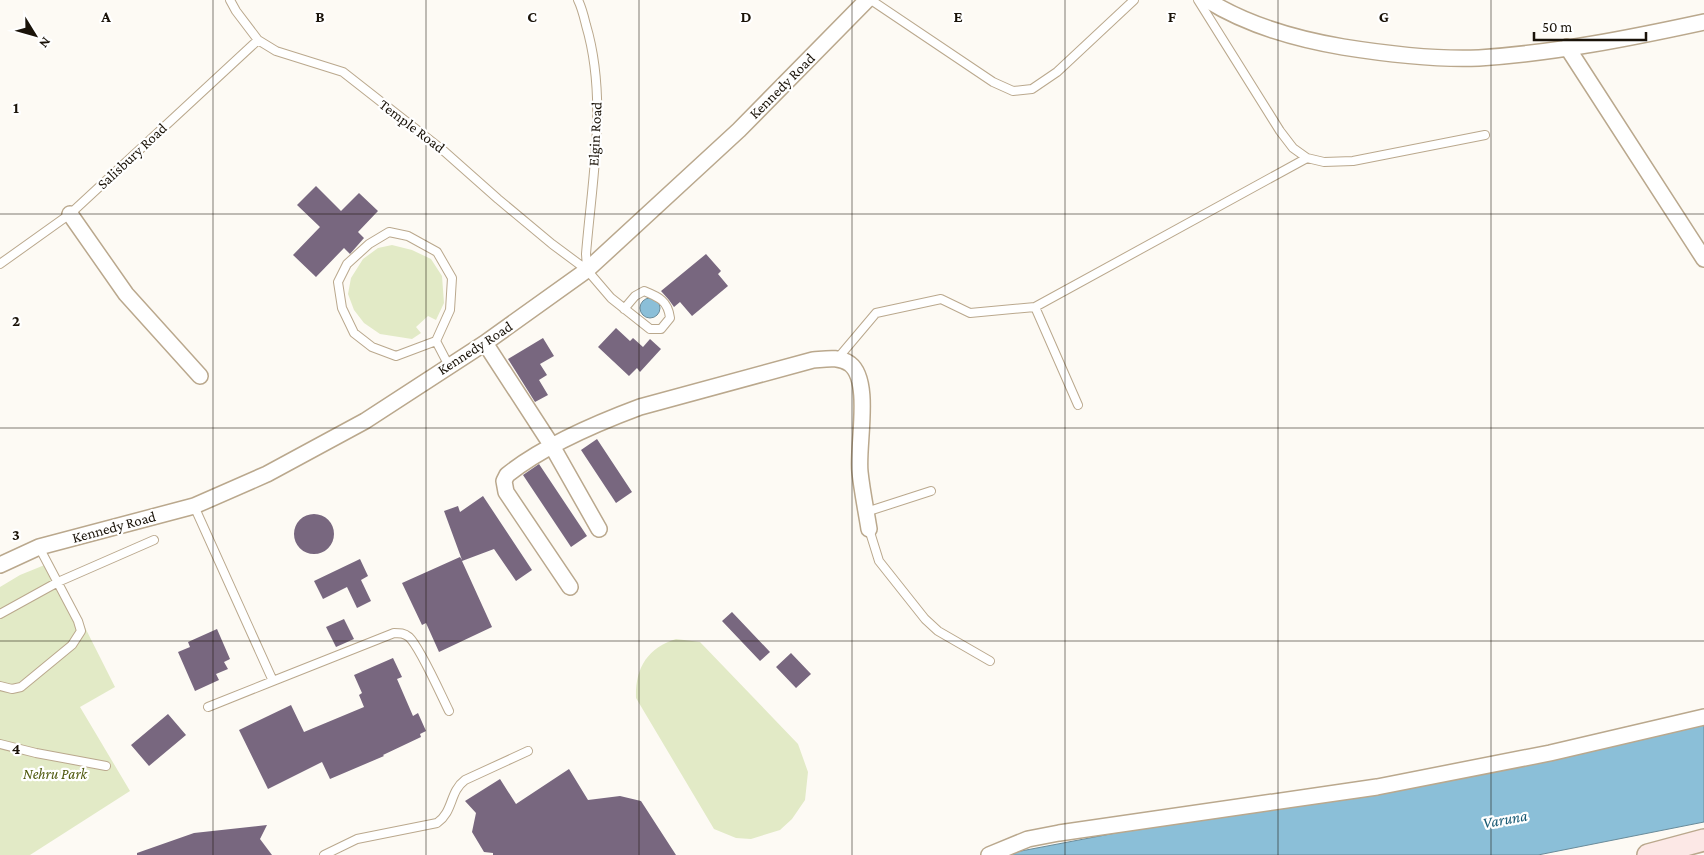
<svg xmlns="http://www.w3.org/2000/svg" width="1704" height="855" viewBox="0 0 1704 855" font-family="'Crimson Pro',serif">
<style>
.green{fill:#e2eac6}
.water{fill:#8bbfd8;stroke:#698b9a}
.building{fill:#78677f}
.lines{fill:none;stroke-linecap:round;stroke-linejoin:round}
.lane-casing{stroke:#baa88d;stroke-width:10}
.street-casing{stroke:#baa88d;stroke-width:18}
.secondary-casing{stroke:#baa88d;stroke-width:24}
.lane{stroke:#fff;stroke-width:8}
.street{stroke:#fff;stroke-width:15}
.secondary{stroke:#fce8e6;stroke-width:21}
.grid{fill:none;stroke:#1a1309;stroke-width:1;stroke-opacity:0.55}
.labels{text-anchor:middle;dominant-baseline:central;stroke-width:4.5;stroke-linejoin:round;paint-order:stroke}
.street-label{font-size:15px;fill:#1a1309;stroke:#fff}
.park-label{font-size:15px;font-style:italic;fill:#4f590e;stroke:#fff}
.water-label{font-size:16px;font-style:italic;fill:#185a74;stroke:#fff}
.grid-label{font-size:16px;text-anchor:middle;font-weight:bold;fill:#1a1309;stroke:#fff;stroke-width:4.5;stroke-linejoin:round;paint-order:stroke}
</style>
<rect width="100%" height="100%" fill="#fdfaf4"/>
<path class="green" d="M 392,245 L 412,250 L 431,259 L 442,276 L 444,303 L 436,320 L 428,316 L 416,327 L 421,333 L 412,339 L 380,334 L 364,323 L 354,310 L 348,294 L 351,278 L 363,259 L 378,248 Z
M 52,562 L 115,687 L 80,707 L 130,791 L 30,855 L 0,855 L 0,587 L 20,575 Z
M 676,639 L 700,642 L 798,744 L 808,772 L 805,800 L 792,819 L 780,830 L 751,839 L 736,838 L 714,829 L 636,698 C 635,669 647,648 676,639 Z"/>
<path class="water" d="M640 308a10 10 0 1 1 20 0a10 10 0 1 1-20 0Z
M 1704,721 L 1704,822 L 1538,855 L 1000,855 Z"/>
<path class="building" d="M 316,186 L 341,211 L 359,193 L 378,211 L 358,232 L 364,238 L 350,254 L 344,248 L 316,277 L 293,255 L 320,227 L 297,205 Z
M 706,254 L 721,271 L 718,274 L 728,286 L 692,316 L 680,302 L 674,307 L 669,300 L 661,291 Z
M 616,328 L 630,341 L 633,338 L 643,347 L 650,339 L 661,349 L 640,372 L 637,368 L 629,376 L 598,347 Z
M 543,338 L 554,356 L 540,364 L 547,375 L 539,380 L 548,395 L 535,402 L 508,359 Z
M 597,439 L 632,492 L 616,503 L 581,450 Z
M 539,464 L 587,536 L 571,547 L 523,475 Z
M 483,496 L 532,570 L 516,581 L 494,549 L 462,561 L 492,627 L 439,652 L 426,623 L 422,625 L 402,583 L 460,557 L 462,560 L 444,511 L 458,506 L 460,512 Z
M294 534a20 20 0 1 1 40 0a20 20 0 1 1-40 0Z
M 360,559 L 368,576 L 361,580 L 371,601 L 357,608 L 347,587 L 323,599 L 314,581 Z
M 732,612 L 770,652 L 760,661 L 722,621 Z
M 344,619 L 354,639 L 336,647 L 326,627 Z
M 217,629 L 230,659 L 224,662 L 228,669 L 216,674 L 219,680 L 195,691 L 178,652 L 190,647 L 188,642 Z
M 791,653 L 811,674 L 796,688 L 776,667 Z
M 393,658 L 402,677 L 397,679 L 413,716 L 418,713 L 426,731 L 420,734 L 421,737 L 383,755 L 384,756 L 330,779 L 322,762 L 268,789 L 239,730 L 291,705 L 304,732 L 364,707 L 359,695 L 362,693 L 354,675 Z
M 168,714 L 186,735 L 149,766 L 131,745 Z
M 569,769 L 588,800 L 620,796 L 641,801 L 676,855 L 493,855 L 493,853 L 484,852 L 472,832 L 476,813 L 465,801 L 500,779 L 516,804 Z
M 267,825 L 260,839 L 272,855 L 137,855 L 137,853 L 194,833 Z"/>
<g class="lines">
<g class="lane-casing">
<path id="lane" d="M 230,0 L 236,11 L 258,40 L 276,51 L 343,72 L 445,152 L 498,199 L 552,244 L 587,270 L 611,298 L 650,329 L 661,329 L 670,318 C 668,301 659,297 644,291 L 635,296 L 624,309
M 578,0 C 582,8 584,17 586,25 C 608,99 592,179 586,254 L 587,268
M 871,0 L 993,82 L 1013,91 L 1032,89 L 1057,72 L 1134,0
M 1198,0 L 1280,131 L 1293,148 L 1307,158 L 1324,162 L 1353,161 L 1485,135
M 0,264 L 70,214 L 258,40
M 1035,307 L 1078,405
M 436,341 L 396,356 L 372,347 L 354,333 L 342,308 L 338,282 L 347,264 L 369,244 L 389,232 L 408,236 L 437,252 L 452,278 L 450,310 L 436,341 L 449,366
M 838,358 L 876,313 L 941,299 L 970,313 L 1035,307 L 1307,158
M 194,506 L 273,681 L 208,707
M 866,512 L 931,491
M 869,529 L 879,561 L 925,619 L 938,631 L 990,661
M 0,614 L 58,582 L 154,540
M 273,681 L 394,633 C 400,633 404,633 409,637 C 420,647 441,695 449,711
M 0,686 L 12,689 L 21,687 L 72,645 L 81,631 L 78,621 L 39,547
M 0,744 L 36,753 L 106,766
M 324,855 L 357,839 L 437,823 C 454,811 449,792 465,780 L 528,751"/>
</g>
<g class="street-casing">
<path id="street" d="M 1207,0 C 1247,25 1296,39 1343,47 C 1387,54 1434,60 1479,58 C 1555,53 1630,38 1704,22
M 1567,47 L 1704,259
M 70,214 L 126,294 L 200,376
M 485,343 L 552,446 L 599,529
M 0,565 L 39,547 L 194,506 L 267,474 L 365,421 L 485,343 L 587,270 L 739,130 L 867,0
M 570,587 L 506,492 L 504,481 L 507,475 C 543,446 597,423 640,407 L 813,360 C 826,359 839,356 850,364 C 872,381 857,446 860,472 C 862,491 866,510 869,529
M 989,855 L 1028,839 L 1059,833 L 1377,787 L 1550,753 L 1704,717"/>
</g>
<g class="secondary-casing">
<path id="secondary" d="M 1648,855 L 1704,840"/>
</g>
<use href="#lane" class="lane"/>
<use href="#street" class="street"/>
<use href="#secondary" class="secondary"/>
</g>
<path class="grid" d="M 213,0 L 213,855M 426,0 L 426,855M 639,0 L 639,855M 852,0 L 852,855M 1065,0 L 1065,855M 1278,0 L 1278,855M 1491,0 L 1491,855M 0,214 L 1704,214M 0,428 L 1704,428M 0,641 L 1704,641"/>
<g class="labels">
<g class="street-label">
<text transform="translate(782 86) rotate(-45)">Kennedy Road</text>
<text transform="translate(412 126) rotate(37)">Temple Road</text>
<text transform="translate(595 134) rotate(-87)">Elgin Road</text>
<text transform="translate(132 156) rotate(-43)">Salisbury Road</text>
<text transform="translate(475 348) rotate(-33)">Kennedy Road</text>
<text transform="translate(114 527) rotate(-15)">Kennedy Road</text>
</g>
<g class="park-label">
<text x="55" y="774">Nehru Park</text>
</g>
<g class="water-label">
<text transform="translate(1505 819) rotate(-10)">Varuna</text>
</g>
</g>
<g class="grid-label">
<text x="106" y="22">A</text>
<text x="320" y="22">B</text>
<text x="532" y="22">C</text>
<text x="746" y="22">D</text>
<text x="958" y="22">E</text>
<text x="1172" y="22">F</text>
<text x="1384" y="22">G</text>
<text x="16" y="113">1</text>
<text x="16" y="326">2</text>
<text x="16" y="540">3</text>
<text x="16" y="754">4</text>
</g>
<g transform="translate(35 35) rotate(127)" stroke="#ffffff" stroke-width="4" paint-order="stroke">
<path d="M0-4L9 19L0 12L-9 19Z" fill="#1a1309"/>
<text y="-8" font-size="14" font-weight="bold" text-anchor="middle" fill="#1a1309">N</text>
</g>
<path d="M1534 32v8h112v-8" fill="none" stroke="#1a1309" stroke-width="2.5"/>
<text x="1542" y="32" font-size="15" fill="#1a1309" stroke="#ffffff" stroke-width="4" paint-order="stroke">50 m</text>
</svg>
